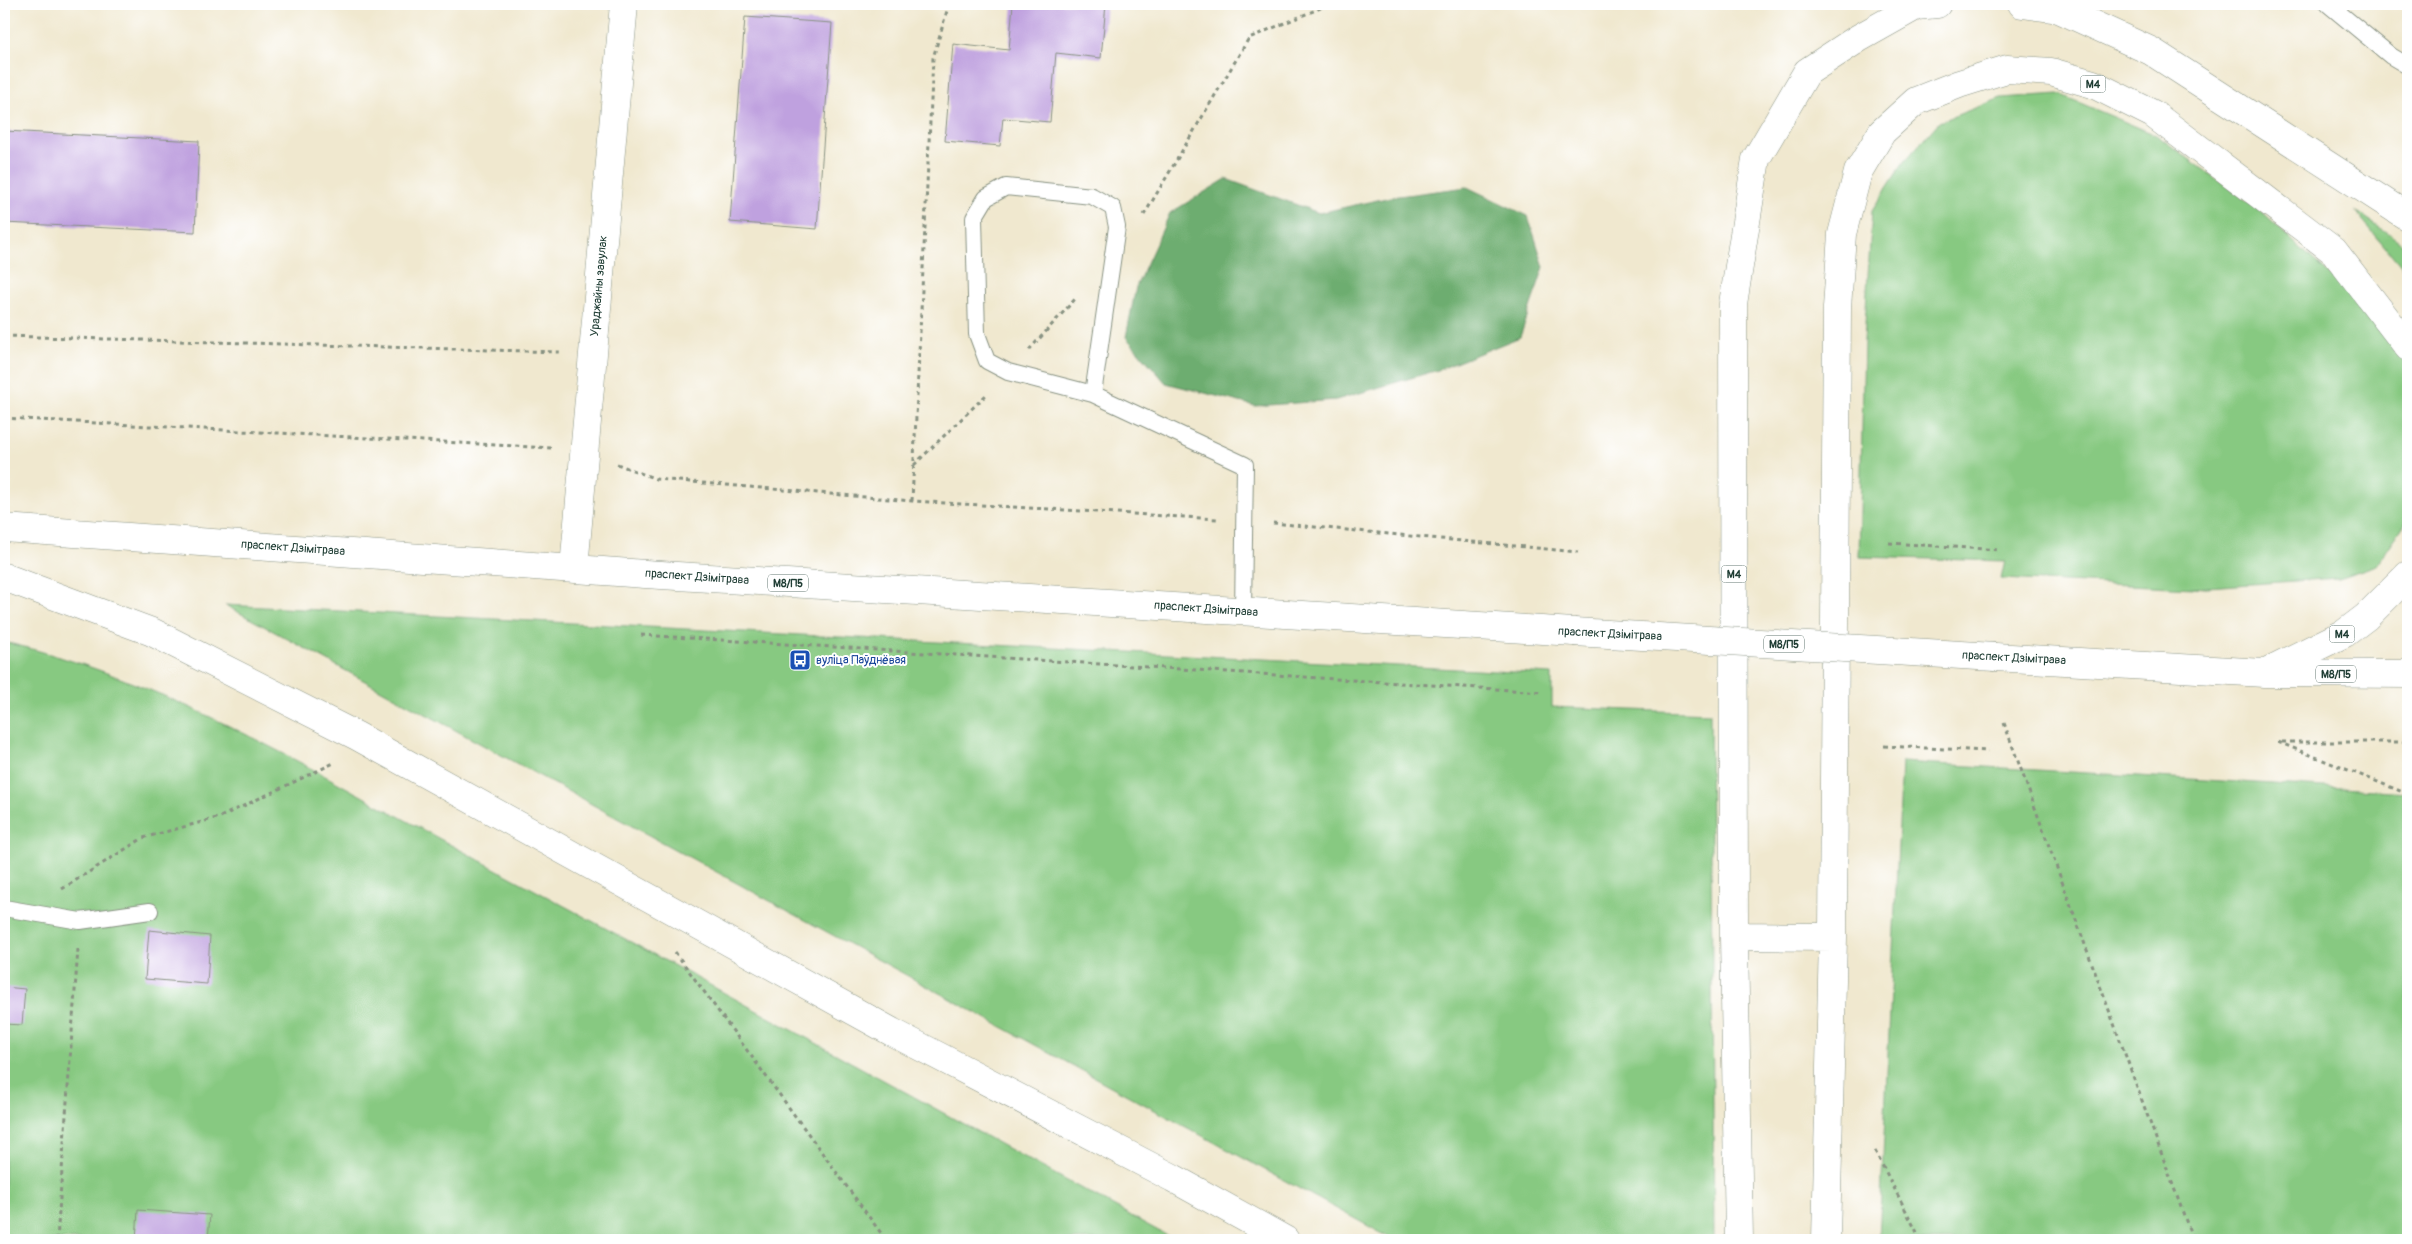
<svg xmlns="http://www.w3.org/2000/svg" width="2412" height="1244" viewBox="0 0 2412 1244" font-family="Pangolin,sans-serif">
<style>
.green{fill:#87c981;stroke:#53835a}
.forest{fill:#6dad6f;stroke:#467552}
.building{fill:#bfa1df}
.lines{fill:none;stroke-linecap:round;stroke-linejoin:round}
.service-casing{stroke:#889282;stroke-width:18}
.minor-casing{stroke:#889282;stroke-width:29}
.primary-casing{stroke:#889282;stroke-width:29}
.path{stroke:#889282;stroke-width:3;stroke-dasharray:4 4;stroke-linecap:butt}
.service{stroke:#fff;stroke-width:16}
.minor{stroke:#fff;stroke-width:28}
.primary{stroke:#fff;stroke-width:28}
.primary-bridge-casing{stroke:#889282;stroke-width:29;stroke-linecap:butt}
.primary-bridge{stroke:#fff;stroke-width:28}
.labels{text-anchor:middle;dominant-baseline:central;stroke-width:4;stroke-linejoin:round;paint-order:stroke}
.shield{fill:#fff;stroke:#627771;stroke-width:1}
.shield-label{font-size:11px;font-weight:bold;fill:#1f3d34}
.street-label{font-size:12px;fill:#1f3d34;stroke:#fff}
.transit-label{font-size:12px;fill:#164399;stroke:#fff;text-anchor:start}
</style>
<rect width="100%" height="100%" fill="#fff"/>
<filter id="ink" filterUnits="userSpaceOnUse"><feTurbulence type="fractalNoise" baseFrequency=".02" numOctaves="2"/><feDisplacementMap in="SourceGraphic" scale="10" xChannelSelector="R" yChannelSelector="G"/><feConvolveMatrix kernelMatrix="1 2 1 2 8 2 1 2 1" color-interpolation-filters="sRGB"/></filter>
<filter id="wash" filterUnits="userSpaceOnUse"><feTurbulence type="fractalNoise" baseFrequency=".0096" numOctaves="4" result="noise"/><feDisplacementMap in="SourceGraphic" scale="20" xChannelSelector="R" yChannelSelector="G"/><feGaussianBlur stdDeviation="1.12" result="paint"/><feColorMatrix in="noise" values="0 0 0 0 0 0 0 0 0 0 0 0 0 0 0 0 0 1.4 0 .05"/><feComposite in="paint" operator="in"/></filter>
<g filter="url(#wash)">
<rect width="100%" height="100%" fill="#f0e8cf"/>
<path class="green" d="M 2059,94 L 2156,135 L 2258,209 L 2378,319 L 2408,366 L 2408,519 L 2377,565 L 2338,578 L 2193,588 L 2001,579 L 2005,561 L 1859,557 L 1864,340 L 1872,211 L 1903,163 L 1939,122 L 2001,98 Z
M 2355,211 L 2408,247 L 2408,274 Z
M 225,605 L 1552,674 L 1552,707 L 1710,713 L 1714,1240 L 1394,1240 Z
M 4,642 C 169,680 318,774 466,853 C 703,980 939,1111 1175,1240 L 4,1240 Z
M 1902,762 L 2408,792 L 2408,1240 L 1879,1240 Z"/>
<path class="forest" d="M 1226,179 L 1319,213 L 1391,197 L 1467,187 L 1528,216 L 1544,267 L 1520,337 L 1438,370 L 1336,400 L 1255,406 L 1166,383 L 1126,337 L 1136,287 L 1170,213 Z"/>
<g id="blocks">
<path class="building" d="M 1013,4 L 1106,4 L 1101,58 L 1056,53 L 1050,122 L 1003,118 L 1000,146 L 945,141 L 953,44 L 1009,50 Z
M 745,17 L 832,23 L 817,229 L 730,222 Z
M 4,131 L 199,141 L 195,232 L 4,223 Z
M 149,930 L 210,936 L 207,984 L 145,979 Z
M 4,987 L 25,989 L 22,1025 L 4,1024 Z
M 138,1210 L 210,1215 L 208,1240 L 136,1240 Z"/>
</g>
</g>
<g filter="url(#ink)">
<use href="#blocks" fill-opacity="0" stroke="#889282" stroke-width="1"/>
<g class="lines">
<g class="service-casing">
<path id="service" d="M 2328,4 L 2391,56 L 2408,66
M 1093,394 L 1117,227 L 1113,208 L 1092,196 L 1006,187 L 986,198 L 974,218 L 977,334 L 987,361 L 1008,372 L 1093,394 L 1245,465 L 1243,612
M 4,908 L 80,921 L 150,911"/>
</g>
<g class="minor-casing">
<path id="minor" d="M 574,568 L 624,4"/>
</g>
<g class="primary-casing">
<path id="primary" d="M 2022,4 L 2059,9 L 2151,51 L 2408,217
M 4,528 L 645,574 L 1574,632
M 4,577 L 152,632 L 357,736 L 892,1032 L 1173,1178 L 1285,1240
M 1995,657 L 2264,673 L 2408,674
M 2268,671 L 2345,633 L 2366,617 L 2408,575
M 1734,936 L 1833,937
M 1739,1240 L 1734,936 L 1733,304 L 1756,159 L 1807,72 L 1859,38 L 1916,6 L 1937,4
M 1826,1240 L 1833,937 L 1837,308 L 1842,234 L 1858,172 L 1882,132 L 1916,101 L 1959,84 L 2007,69 L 2051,72 L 2093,84 L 2153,114 L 2334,251 L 2408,347"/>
</g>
<path class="path" d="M 1144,215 L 1249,38 L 1330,4
M 4,336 L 560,352
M 1029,350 L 1077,297
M 4,418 L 551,448
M 617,464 L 656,479 L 912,501 L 1217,519
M 914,465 L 987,394
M 912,501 L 933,58 L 949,4
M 1273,523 L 1578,552
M 1889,543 L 2000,550
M 641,635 L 1543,692
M 2004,723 L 2193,1240
M 2278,742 L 2408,794
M 2282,742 L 2408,742
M 1884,746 L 1988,751
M 62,889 L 143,838 L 220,817 L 334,763
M 675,952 L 886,1240
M 1875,1151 L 1921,1240
M 57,1240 L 78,949"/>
<use href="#service" class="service"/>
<use href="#minor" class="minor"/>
<use href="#primary" class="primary"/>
<g class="primary-bridge-casing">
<path id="primary-bridge" d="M 1574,632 L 1995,657"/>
</g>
<use href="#primary-bridge" class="primary-bridge"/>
</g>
</g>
<defs>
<g id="bus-square" transform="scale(1.125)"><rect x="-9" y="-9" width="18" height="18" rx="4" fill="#1a4fb4" stroke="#fff"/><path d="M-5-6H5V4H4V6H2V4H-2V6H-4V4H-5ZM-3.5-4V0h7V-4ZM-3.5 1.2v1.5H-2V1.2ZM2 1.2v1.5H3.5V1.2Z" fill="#fff"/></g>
</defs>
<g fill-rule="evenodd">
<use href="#bus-square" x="800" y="660"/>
</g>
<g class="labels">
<g class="shield">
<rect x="2080.5" y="75.5" width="25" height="17" rx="4"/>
<rect x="1721.5" y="565.5" width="25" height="17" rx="4"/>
<rect x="768" y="574.5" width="40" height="17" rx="4"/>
<rect x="2329.5" y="625.5" width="25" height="17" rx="4"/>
<rect x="1764" y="635.5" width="40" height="17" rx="4"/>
<rect x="2316" y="665.5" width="40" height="17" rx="4"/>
</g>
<g class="shield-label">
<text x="2093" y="84">М4</text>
<text x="1734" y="574">М4</text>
<text x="788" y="583">М8/П5</text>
<text x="2342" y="634">М4</text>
<text x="1784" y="644">М8/П5</text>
<text x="2336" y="674">М8/П5</text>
</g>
<g class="street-label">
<text transform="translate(599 286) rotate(-85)">Ураджайны завулак</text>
<text transform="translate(293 548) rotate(4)">праспект Дзімітрава</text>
<text transform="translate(697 577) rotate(4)">праспект Дзімітрава</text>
<text transform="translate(1206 609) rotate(4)">праспект Дзімітрава</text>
<text transform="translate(1610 634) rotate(3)">праспект Дзімітрава</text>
<text transform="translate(2014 658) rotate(3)">праспект Дзімітрава</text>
</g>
<g class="transit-label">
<text x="816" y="660">вуліца Паўднёвая</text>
</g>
</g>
<rect width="2412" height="1244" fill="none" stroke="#fff" stroke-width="20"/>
</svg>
